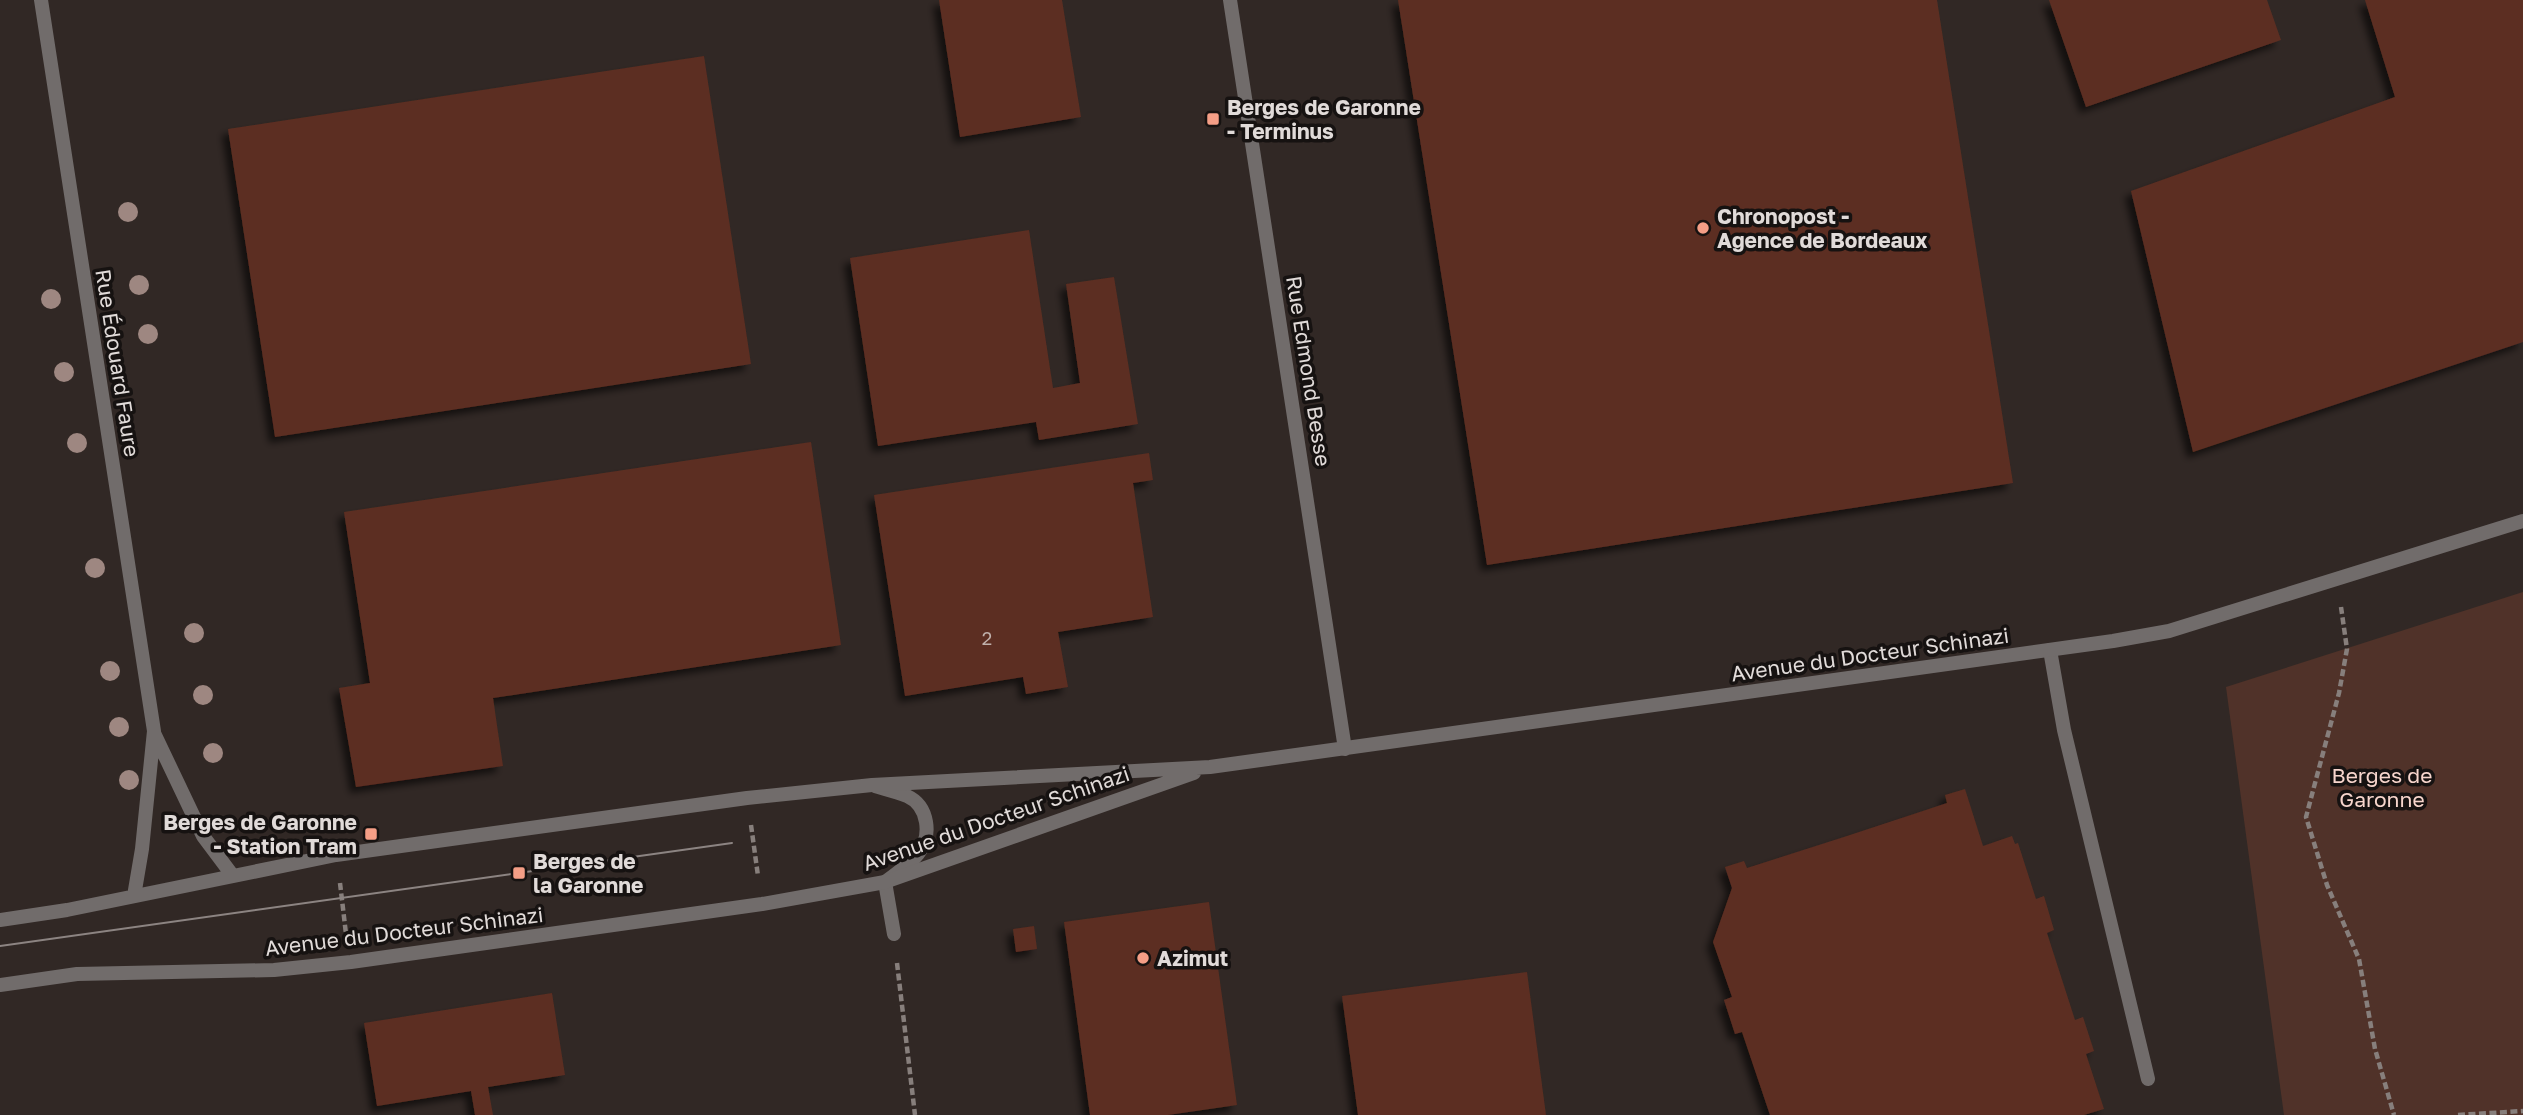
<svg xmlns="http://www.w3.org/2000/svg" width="2523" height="1115" viewBox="0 0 2523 1115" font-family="'Golos Text',sans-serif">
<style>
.green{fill:#503229}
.building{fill:#5c2e21;filter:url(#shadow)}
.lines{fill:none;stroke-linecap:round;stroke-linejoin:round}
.path{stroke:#877f7c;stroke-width:4.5;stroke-dasharray:7 3.5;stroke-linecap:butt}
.service{stroke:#716c6b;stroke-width:14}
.minor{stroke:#716c6b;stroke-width:14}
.tram{stroke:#8c8482;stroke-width:2}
.tree{fill:#9e8781}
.poi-dot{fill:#f49e86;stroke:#161211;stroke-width:2.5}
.labels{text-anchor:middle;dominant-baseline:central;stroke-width:7;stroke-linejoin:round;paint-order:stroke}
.number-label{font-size:18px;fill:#c0b0ab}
.poi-label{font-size:21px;font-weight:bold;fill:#e1dbd9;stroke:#161211;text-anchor:start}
.street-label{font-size:21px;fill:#e1dbd9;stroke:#161211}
.park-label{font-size:21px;fill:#f7d5cc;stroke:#161211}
</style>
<defs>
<filter id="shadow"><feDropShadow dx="-6" dy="6" stdDeviation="3.5" flood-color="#0009"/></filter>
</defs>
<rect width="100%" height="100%" fill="#312825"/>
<path class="green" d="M 2523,592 L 2523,1115 L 2284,1115 L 2226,687 Z"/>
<path class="building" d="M 939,0 L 1062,0 L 1081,117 L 960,137 Z
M 1398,0 L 1937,0 L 2013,483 L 1487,565 Z
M 2049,0 L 2267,0 L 2281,40 L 2086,107 Z
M 2365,0 L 2523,0 L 2523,342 L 2193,452 L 2131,191 L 2395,97 Z
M 704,56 L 751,364 L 275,437 L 228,129 Z
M 1029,230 L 1053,388 L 1080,383 L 1066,284 L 1114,277 L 1138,424 L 1039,440 L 1036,422 L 878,446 L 850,258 Z
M 811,442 L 841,645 L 493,698 L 503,766 L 356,787 L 339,688 L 370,683 L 344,512 Z
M 1149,453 L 1153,480 L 1133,483 L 1153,617 L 1058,632 L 1068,687 L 1026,694 L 1023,677 L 905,696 L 874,495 Z
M 1965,789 L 1983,846 L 2012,836 L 2015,844 L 2018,843 L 2036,899 L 2044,896 L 2054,930 L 2047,933 L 2075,1020 L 2083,1017 L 2094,1051 L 2086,1054 L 2104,1109 L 2084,1115 L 1770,1115 L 1742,1032 L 1735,1034 L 1724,1000 L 1732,997 L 1713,942 L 1732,888 L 1725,867 L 1744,861 L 1747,868 L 1847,836 L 1947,803 L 1945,795 Z
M 1209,902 L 1237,1105 L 1168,1115 L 1090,1115 L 1064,922 Z
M 1034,926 L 1037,949 L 1016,952 L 1013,929 Z
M 1527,972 L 1546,1115 L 1358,1115 L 1342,996 Z
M 552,993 L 565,1075 L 488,1087 L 493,1115 L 475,1115 L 471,1091 L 377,1106 L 364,1023 Z"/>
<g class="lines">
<path class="path" d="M 2341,607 L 2347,649 L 2339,693 L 2306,817 L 2327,885 L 2359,959 L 2375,1049 L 2394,1115
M 751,825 L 758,876
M 340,883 L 346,934
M 897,963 L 915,1115
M 2458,1115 L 2523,1111"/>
<path class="service" d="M 2050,650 L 2064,730 L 2148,1079
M 875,786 C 885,789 897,792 907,796 C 918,801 924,810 926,822 C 931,852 906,866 885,882 L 894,934"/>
<path class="minor" d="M 41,0 L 154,731 L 142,849 L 134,896
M 1230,0 L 1345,749
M 154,733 L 203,836 L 233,876
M 0,920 L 67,910 L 336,855 L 747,798 L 872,785 L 1210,767 L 2113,641 L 2169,631 L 2523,521
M 0,985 L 77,974 L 274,970 L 351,962 L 762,904 L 885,882 L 1194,773"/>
<path class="tram" d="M 0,946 L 732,843"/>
</g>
<g class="tree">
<circle cx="128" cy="212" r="10"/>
<circle cx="139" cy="285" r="10"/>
<circle cx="51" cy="299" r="10"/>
<circle cx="148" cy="334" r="10"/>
<circle cx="64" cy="372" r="10"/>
<circle cx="77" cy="443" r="10"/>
<circle cx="95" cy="568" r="10"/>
<circle cx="194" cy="633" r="10"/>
<circle cx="110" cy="671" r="10"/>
<circle cx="203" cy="695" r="10"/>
<circle cx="119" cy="727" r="10"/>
<circle cx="213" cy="753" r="10"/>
<circle cx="129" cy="780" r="10"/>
</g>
<g class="poi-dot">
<rect x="1206" y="112" width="14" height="14" rx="3.5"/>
<circle cx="1703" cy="228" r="7"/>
<rect x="364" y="827" width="14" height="14" rx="3.5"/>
<rect x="512" y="866" width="14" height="14" rx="3.5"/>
<circle cx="1143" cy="958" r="7"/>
</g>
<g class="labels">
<g class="number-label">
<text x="987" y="638">2</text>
</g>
<g class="poi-label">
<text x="1227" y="107">Berges de Garonne<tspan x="1227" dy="24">- Terminus</tspan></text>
<text x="1717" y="216">Chronopost -<tspan x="1717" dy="24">Agence de Bordeaux</tspan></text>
<text x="357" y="822" text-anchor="end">Berges de Garonne<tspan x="357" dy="24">- Station Tram</tspan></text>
<text x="533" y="861">Berges de<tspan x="533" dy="24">la Garonne</tspan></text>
<text x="1157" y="958">Azimut</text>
</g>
<g class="street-label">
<text transform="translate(118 363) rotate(81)">Rue Édouard Faure</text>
<text transform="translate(1309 371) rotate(81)">Rue Edmond Besse</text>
<text transform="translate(1870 654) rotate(-8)">Avenue du Docteur Schinazi</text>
<text transform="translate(996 818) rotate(-19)">Avenue du Docteur Schinazi</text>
<text transform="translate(404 931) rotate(-7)">Avenue du Docteur Schinazi</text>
</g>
<g class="park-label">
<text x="2382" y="775">Berges de<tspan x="2382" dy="24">Garonne</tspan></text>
</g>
</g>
</svg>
